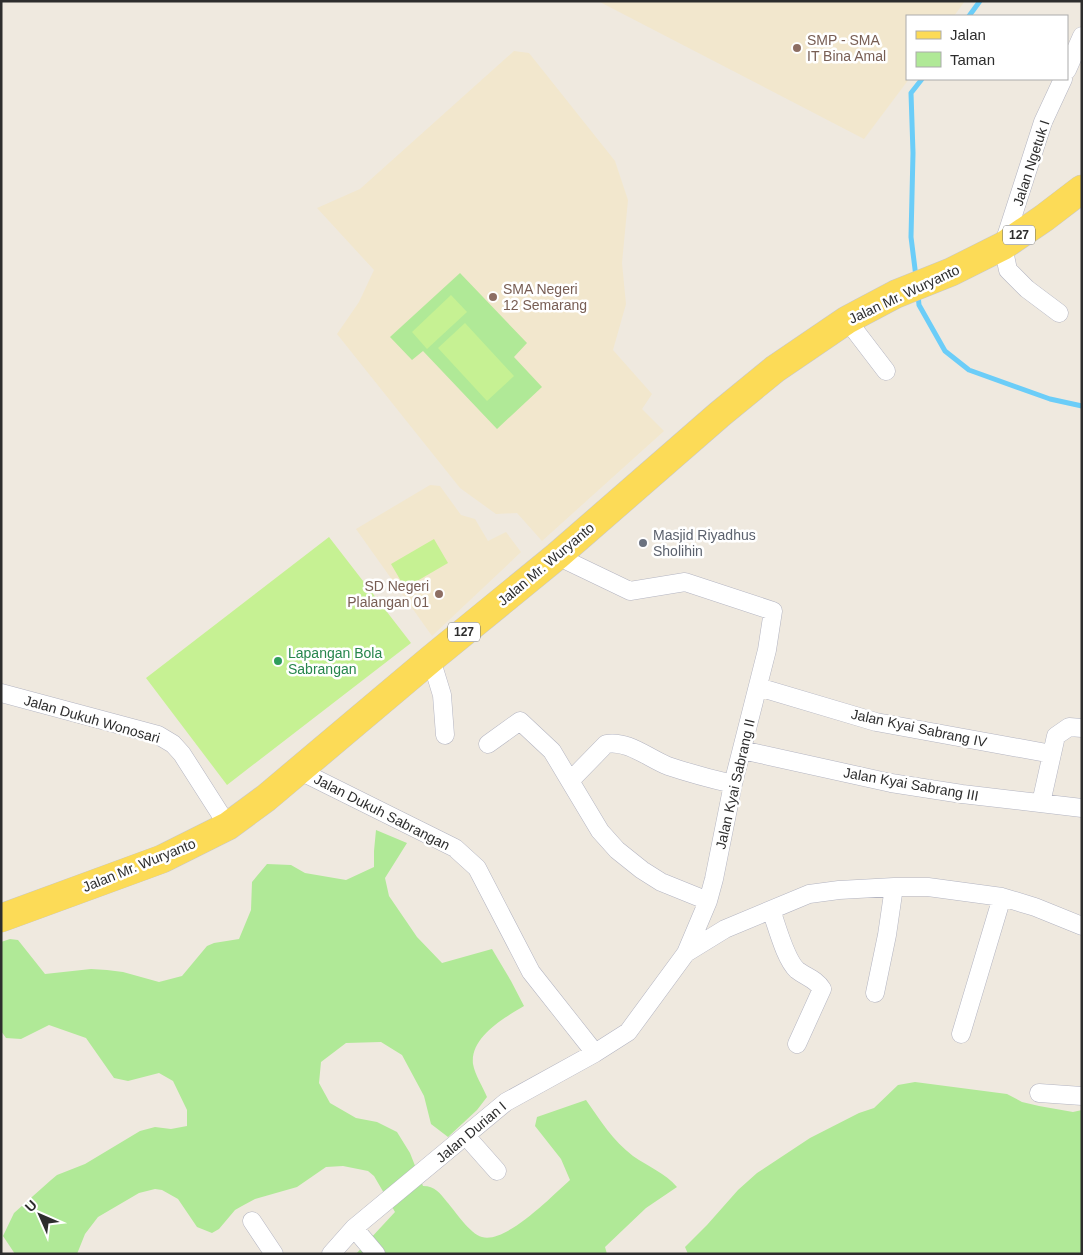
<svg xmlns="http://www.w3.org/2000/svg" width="1083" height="1255" viewBox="0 0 1083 1255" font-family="Helvetica,sans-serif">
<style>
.education{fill:#f2e7cd}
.green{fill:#b0e997}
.pitch{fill:#c6f193}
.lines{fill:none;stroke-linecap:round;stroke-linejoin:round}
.stream{stroke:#6bcdf8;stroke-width:5}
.street-casing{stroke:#b3b4c1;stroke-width:19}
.primary-casing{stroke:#c8c8c8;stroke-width:29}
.street{stroke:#fff;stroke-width:18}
.primary{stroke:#fcdb57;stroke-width:28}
.education-dot{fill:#8d6e63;stroke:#fff;stroke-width:2}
.worship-dot{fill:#6b7280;stroke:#fff;stroke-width:2}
.leisure-dot{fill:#2e9e5b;stroke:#fff;stroke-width:2}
.labels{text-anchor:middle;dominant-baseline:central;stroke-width:5;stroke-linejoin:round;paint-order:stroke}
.shield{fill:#fff;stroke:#6c6c6c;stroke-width:1}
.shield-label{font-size:12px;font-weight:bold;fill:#2d2d2d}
.education-label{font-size:14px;fill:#785e54;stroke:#fff;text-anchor:start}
.street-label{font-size:14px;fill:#2d2d2d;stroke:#fff}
.worship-label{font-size:14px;fill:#5b616d;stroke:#fff;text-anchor:start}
.leisure-label{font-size:14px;fill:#27864d;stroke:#fff;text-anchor:start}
</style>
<rect width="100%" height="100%" fill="#efe9df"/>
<path class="education" d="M 598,1 L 965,1 L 954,16 L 907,16 L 907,79 L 909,79 L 864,139 Z
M 514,51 L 529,53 L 615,161 L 628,200 L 622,263 L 626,304 L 613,350 L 652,394 L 642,409 L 664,431 L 542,541 L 517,513 L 496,514 L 460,488 L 337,334 L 359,302 L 374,270 L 317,208 L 360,189 Z
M 430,485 L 440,486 L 461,515 L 475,519 L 488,541 L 506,532 L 521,552 L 432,636 L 356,529 Z"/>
<path class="green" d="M 460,273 L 527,343 L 514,357 L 542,387 L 497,429 L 423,351 L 412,360 L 390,337 Z
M 376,830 L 407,843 L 385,878 L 389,896 L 417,937 L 442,963 L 492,949 L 511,981 L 524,1006 C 504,1018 470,1037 473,1064 C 475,1075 483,1087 487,1097 L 477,1110 L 448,1137 L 431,1124 L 424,1096 L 402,1055 L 381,1042 L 346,1043 L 321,1062 L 319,1083 L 330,1103 L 356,1118 L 377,1122 L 397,1132 L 410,1153 L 423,1186 C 435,1186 440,1193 447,1202 C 455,1211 470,1234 482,1237 C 506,1244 553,1195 570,1180 L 561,1159 L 535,1126 L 537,1117 L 586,1100 C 600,1120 613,1141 633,1156 C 649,1167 665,1173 677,1187 L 646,1208 L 605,1247 L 607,1254 L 356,1254 L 395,1212 L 374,1176 L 368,1171 L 343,1166 L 326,1167 L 297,1187 L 255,1199 L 242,1206 L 235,1210 L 219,1229 L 212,1233 L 197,1227 L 178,1199 L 162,1190 L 155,1189 L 139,1193 L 98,1217 L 85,1234 L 77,1254 L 15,1254 L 3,1236 L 14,1213 L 51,1180 L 57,1175 L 85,1164 L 140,1131 L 155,1127 L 171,1129 L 187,1126 L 187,1110 L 173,1081 L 159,1073 L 128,1081 L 114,1078 L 86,1038 L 49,1025 L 21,1039 L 6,1038 L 1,1031 L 1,942 L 10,939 L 18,940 L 45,974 L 91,969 L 107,970 L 123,972 L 159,982 L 182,976 L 207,946 L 214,943 L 239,939 L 251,910 L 252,882 L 267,864 L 291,865 L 305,873 L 346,880 L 374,867 L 374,851 Z
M 915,1082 L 1007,1094 L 1022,1102 L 1039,1106 L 1073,1112 L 1082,1110 L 1082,1254 L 688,1254 L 685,1247 L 707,1225 L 738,1190 L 757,1173 L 810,1138 L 859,1113 L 874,1108 L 898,1085 Z"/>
<path class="pitch" d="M 451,295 L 467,312 L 427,349 L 412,332 Z
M 465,323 L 514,376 L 487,401 L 438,348 Z
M 329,537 L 411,643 L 227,785 L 146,678 Z
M 434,539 L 448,563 L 405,588 L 391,564 Z"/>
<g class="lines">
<path class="stream" d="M 969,16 L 980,1
M 916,277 L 911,237 L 913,153 L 911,93 L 922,79
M 918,295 L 919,305 L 945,351 L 969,370 L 1050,399 L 1082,406"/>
<g class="street-casing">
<path id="street" d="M 1067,70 L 1082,36
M 1059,313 L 1027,289 L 1008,270 L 1003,246 L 1043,122 L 1063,79
M 847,320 L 886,371
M 557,556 L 630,591 L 685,582 L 773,611 L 767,650 L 733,784 L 714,879 L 708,901 L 686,953
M 431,659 L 442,695 L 445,735
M 758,687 L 876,722 L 1052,754
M 1,693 L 158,735 L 173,744 L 182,754 L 228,826
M 488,744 L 520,721 L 552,751 L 570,781 L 606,744 C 628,740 648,758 668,766 C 689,773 711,779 733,784
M 742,750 L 891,783 L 962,794 L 1082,808
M 300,771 L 455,848 L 477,868 L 531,972 L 595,1053
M 570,781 L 600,831 L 617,850 L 642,870 L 661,882 L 708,901
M 1041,803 L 1056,736 L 1069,727 L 1082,728
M 771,910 C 777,926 785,959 797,970 C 806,977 816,979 822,989 L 797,1044
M 875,993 L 887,935 L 894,887
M 961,1034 L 1002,897
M 1039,1093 L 1082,1096
M 466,1136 L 497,1171
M 252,1221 L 274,1254
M 354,1228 L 376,1254
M 331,1254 L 354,1228 L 506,1102 L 595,1053 L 628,1032 L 686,953 L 725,929 L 809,894 L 839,890 L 894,887 L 928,887 L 1002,897 L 1035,907 L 1082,926"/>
</g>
<g class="primary-casing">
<path id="primary" d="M 1,918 L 162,859 L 228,826 L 266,798 L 431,659 L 557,556 L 720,414 L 775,369 L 847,320 L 862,312 L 896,294 L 951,272 L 1003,246 L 1044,218 L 1082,189"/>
</g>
<use href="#street" class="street"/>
<use href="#primary" class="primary"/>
</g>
<g class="education-dot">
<circle cx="797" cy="48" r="5"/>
<circle cx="493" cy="297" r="5"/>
<circle cx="439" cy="594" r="5"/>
</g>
<circle class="worship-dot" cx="643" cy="543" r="5"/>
<circle class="leisure-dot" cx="278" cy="661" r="5"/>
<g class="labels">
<g class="shield">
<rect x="1003" y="225.5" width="32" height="19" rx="4"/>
<rect x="448" y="622.5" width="32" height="19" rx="4"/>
</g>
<g class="shield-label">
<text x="1019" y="235">127</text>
<text x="464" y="632">127</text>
</g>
<g class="education-label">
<text x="807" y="40">SMP - SMA<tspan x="807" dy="16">IT Bina Amal</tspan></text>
<text x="503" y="289">SMA Negeri<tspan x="503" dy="16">12 Semarang</tspan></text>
<text x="429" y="586" text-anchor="end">SD Negeri<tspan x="429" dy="16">Plalangan 01</tspan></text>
</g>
<g class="street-label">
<text transform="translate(1031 163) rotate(-72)">Jalan Ngetuk I</text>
<text transform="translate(904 294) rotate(-25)">Jalan Mr. Wuryanto</text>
<text transform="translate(546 564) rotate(-40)">Jalan Mr. Wuryanto</text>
<text transform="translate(92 719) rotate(16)">Jalan Dukuh Wonosari</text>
<text transform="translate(919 728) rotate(12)">Jalan Kyai Sabrang IV</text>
<text transform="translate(735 784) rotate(-77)">Jalan Kyai Sabrang II</text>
<text transform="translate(911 784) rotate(10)">Jalan Kyai Sabrang III</text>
<text transform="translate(382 812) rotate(27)">Jalan Dukuh Sabrangan</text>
<text transform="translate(139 865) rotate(-22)">Jalan Mr. Wuryanto</text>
<text transform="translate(471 1132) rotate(-40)">Jalan Durian I</text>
</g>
<g class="worship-label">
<text x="653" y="535">Masjid Riyadhus<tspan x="653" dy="16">Sholihin</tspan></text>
</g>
<g class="leisure-label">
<text x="288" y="653">Lapangan Bola<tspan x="288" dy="16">Sabrangan</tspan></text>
</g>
</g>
<rect width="1083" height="1255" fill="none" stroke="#2d2d2d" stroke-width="5"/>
<rect x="906" y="15" width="162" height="65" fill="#ffffff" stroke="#ababab"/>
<rect x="916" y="31" width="25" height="8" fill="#fcdb57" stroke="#ababab"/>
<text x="950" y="40" font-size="15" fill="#2d2d2d">Jalan</text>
<rect x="916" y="52" width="25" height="15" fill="#b0e997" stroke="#ababab"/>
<text x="950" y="65" font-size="15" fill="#2d2d2d">Taman</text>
<g transform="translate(40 1215) rotate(315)" stroke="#ffffff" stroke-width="4" paint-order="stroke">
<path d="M0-4L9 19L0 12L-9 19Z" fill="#2d2d2d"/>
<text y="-8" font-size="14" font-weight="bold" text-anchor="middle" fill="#2d2d2d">U</text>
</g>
</svg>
